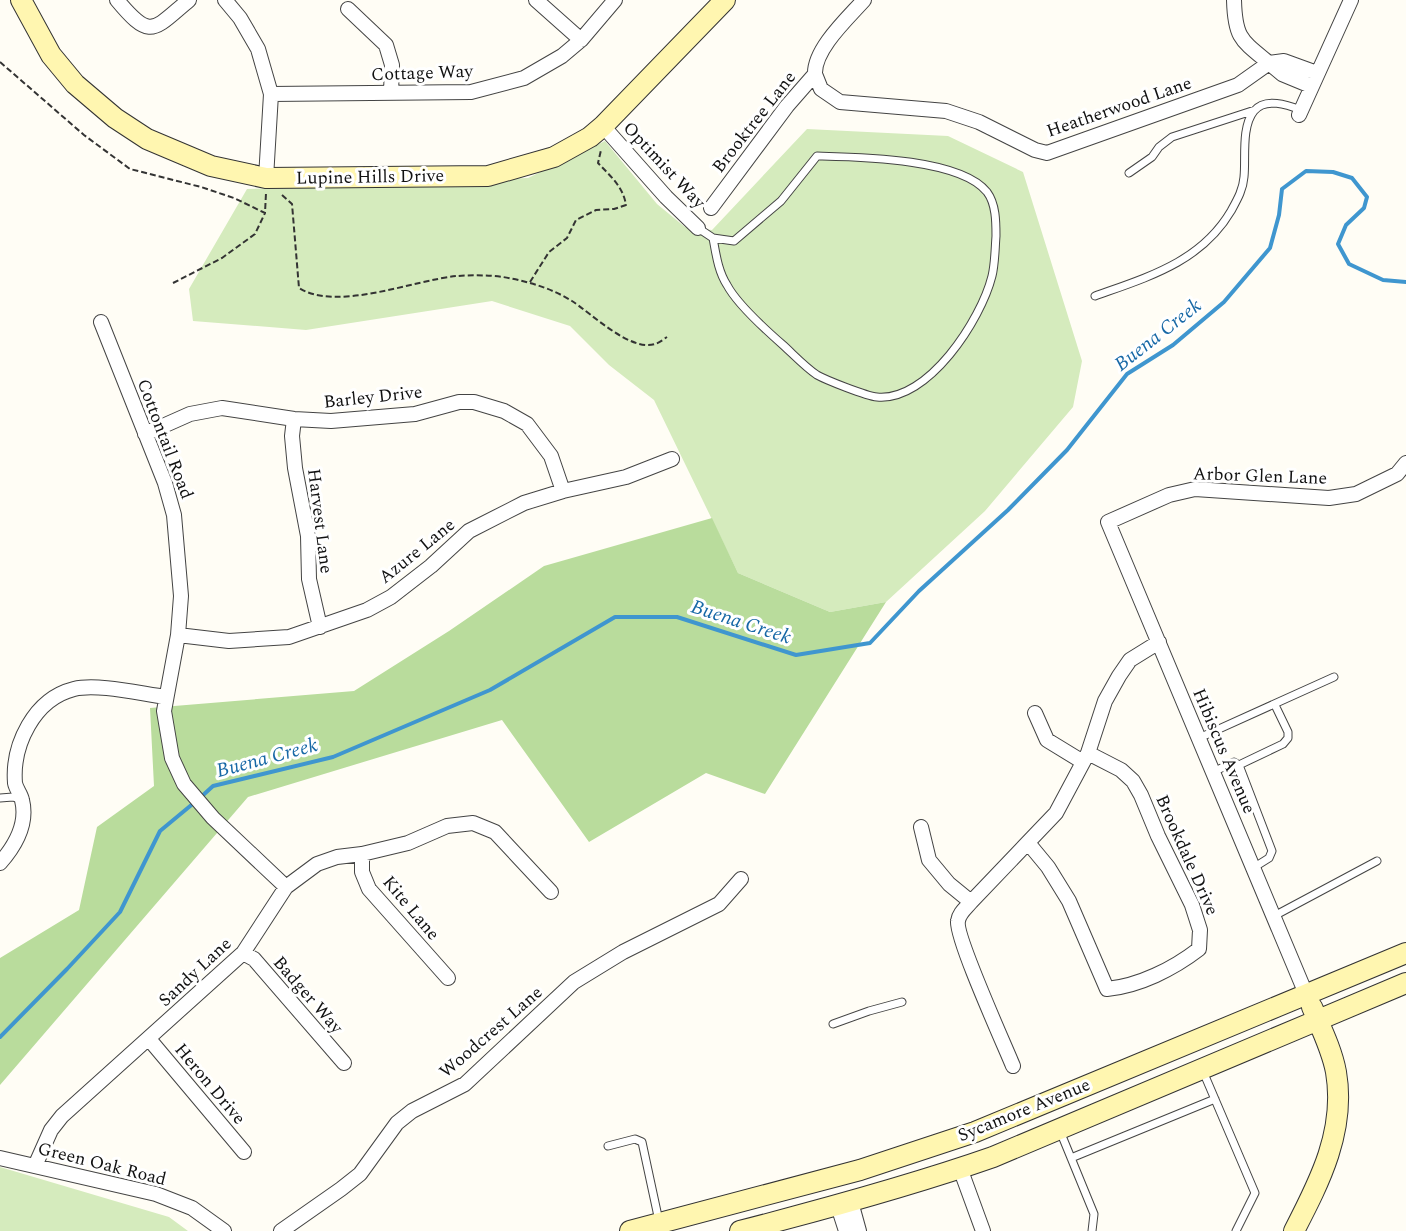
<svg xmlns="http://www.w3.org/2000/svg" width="1406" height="1231" viewBox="0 0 1406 1231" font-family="Spectral,serif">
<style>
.green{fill:#d5ebbd}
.forest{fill:#b9dc9c}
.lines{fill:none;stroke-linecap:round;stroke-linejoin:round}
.stream{stroke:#3f96cf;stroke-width:4}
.lane-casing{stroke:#444;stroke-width:9}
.street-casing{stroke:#444;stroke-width:16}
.secondary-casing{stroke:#333;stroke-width:22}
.path{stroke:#333;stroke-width:2;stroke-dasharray:6 3;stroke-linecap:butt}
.lane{stroke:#fff;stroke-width:7}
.street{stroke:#fff;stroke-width:14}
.secondary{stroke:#fff6b0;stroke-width:20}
.labels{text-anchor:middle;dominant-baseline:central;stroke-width:6;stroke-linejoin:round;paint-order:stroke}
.street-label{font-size:18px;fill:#111;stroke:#fff}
.water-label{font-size:20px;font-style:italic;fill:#1768a6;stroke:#fff}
</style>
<rect width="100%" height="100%" fill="#fffdf5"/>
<path class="green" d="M 807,129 L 948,136 L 1023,172 L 1082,361 L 1073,407 L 985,511 L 886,602 L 830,612 L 738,573 L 654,400 L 609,365 L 570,326 L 492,301 L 306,330 L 193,321 L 189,289 L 247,189 L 528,178 L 605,141 L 657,204 L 685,227 L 712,230 Z
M 0,1167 L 169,1217 L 188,1231 L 0,1231 Z"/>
<path class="forest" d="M 712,518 L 738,573 L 830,612 L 886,602 L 765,794 L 706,773 L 589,842 L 502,720 L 248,797 L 0,1085 L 0,958 L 79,910 L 97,827 L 154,786 L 150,708 L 354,691 L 449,631 L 544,566 Z"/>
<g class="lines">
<path class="stream" d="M 201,797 L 213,786 L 333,757 L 490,690 L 615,617 L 677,617 L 796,655 L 870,643 L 919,591 L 1008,510 L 1067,450 L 1127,374 L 1173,345 L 1224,302 L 1270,248 L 1279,215 L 1282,189 L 1306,171 L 1333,172 L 1352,178 L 1367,197 L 1364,208 L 1346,225 L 1338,244 L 1349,264 L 1383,280 L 1406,282
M 0,1037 L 67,969 L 120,912 L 160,831 L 195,802"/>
<g class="lane-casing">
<path id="lane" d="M 1129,173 L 1152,157 L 1159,147 L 1172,137 L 1255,110
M 698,228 L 713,238 C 716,254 718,271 727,285 C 737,304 767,331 783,345 C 793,354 805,367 817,375 C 826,380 866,396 877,397 C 928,402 981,320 992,276 C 995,264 995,249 996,236 C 996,222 996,204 987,192 C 960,158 857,157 817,156 L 781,201 L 734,241 L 713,238
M 1095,296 C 1148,277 1201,262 1231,211 C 1237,200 1243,190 1244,177 C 1246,158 1241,127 1254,111 C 1265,97 1288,105 1301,110
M 1199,738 L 1334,677
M 1239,765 L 1272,851 L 1269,858 L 1253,868
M 1213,772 L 1234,762 L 1239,765 L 1283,744 L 1288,738 L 1288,732 L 1275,705
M 0,798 L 13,797 L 22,800
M 1274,916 L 1377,861
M 833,1024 L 869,1011 L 902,1002
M 1202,1069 L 1255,1193 L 1236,1231
M 1060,1131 L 1094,1214 L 1092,1231
M 608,1146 L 635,1139 L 642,1142 L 659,1221
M 1071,1158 L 1215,1099"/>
</g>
<g class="street-casing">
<path id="street" d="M 117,0 C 151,41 153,30 189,0
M 225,0 L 240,18 L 258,49 L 271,94 L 266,178
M 536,0 L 581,40
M 348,9 L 386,45 L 392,65 L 391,93
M 815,74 L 821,89 L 840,102 L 946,111 L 979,122 L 1035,150 L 1047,153 L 1238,85 L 1269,63 C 1241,40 1235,38 1234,0
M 1311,86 L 1282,74 L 1269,63 L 1284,61 L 1317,73
M 271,94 L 471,92 L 524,78 L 562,56 L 581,40 L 615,0
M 1299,115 L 1351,0
M 603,126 L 666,197 L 698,228
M 711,208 L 787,106 L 815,74 C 814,49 848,18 864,0
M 101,322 L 165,483 L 174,515 L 181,596 L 178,635 L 164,711 L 172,758 L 184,784 L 213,818 L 286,887
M 294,419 L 292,436 L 295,468 L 308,536 L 309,579 L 320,627
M 145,434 L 190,414 L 222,408 L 294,419 L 331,421 L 415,414 L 459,402 L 474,402 L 504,411 L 527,424 L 551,456 L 563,491
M 178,635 L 229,641 L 289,637 L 367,610 L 391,597 L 431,566 L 469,531 L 524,503 L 563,491 L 626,477 L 672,459
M 1035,713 L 1047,740 L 1083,762
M 921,827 L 929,860 L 949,884 L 971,902
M 1029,844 L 1048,867 L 1069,901 L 1107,989 C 1139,986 1173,969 1199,949 L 1200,930 L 1192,905 L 1158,836 L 1141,795 L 1133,781 L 1121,770 L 1088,753
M 362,854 L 362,872 L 369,889 L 448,978
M 0,863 C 15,846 28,824 22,800 C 21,794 16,789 15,783 C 12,745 34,699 74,689 C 97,683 142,694 166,697
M 243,953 L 254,959 L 344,1063
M 1306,994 L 1108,522 L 1169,495 L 1195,489 L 1329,498 L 1356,494 L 1397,474 L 1406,463
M 149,1039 L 244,1152
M 1013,1066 C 1004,1044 955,936 958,921 C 959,913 966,908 971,902 L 1056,813 L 1088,753 L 1105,701 L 1119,676 L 1130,660 L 1159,642
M 0,1158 L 156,1194 L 192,1208 L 224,1231
M 35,1166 L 51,1130 L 62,1116 L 243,953 L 286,887 L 317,864 L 337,857 L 362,854 L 408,843 L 447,826 L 473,823 L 495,832 L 551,892
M 960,1168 L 983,1231
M 851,1202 L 859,1231
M 838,1206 L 846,1231
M 281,1231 L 341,1189 L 360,1174 L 397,1123 L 412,1111 L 465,1084 L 574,982 L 623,952 L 719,904 L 741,879"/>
</g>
<g class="secondary-casing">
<path id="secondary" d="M 21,0 L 51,55 L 75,84 L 115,118 L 147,139 L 211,166 L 266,178 L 488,176 L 554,157 L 590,137 L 603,126 L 725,0
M 630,1231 L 860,1170 L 975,1132 L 1406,953
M 740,1231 C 825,1209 910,1186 993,1157 L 1406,983
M 1294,1231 C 1320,1181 1346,1130 1336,1072 C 1332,1050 1321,1028 1312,1007"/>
</g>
<path class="path" d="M 0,62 L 84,135 L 130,169 L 201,187 L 234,198 L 265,213 L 266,193
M 282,195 L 292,204 L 299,288 C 337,312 414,280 457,276 C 471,275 489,275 503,277 C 527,281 551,288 572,301 C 591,313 630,352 655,344 C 659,343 664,339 667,337
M 530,282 L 549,252 L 567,238 L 576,220 L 596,210 L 614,209 L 626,205 C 623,186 610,176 598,163 L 601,150
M 173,283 L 222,258 L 255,234 L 265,213"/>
<use href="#lane" class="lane"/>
<use href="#street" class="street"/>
<use href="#secondary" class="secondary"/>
</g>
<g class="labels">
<g class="street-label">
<text transform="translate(422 73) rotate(-2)">Cottage Way</text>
<text transform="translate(1119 107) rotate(-19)">Heatherwood Lane</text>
<text transform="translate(754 122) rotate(-52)">Brooktree Lane</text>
<text transform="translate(664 165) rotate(47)">Optimist Way</text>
<text transform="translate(370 177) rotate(-1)">Lupine Hills Drive</text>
<text transform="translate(373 397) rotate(-6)">Barley Drive</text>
<text transform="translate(165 439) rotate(69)">Cottontail Road</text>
<text transform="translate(1260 476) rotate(2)">Arbor Glen Lane</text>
<text transform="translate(320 521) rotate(83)">Harvest Lane</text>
<text transform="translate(417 551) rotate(-39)">Azure Lane</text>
<text transform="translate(1224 751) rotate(67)">Hibiscus Avenue</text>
<text transform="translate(1187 855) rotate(66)">Brookdale Drive</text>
<text transform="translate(411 908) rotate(50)">Kite Lane</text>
<text transform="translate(195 972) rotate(-43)">Sandy Lane</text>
<text transform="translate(308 995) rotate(49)">Badger Way</text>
<text transform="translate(491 1032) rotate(-41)">Woodcrest Lane</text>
<text transform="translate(210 1084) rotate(50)">Heron Drive</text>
<text transform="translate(1024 1110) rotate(-22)">Sycamore Avenue</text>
<text transform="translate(102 1164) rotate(14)">Green Oak Road</text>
</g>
<g class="water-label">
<text transform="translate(1158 335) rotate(-38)">Buena Creek</text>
<text transform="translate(741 622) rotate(18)">Buena Creek</text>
<text transform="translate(267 758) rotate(-15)">Buena Creek</text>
</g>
</g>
</svg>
